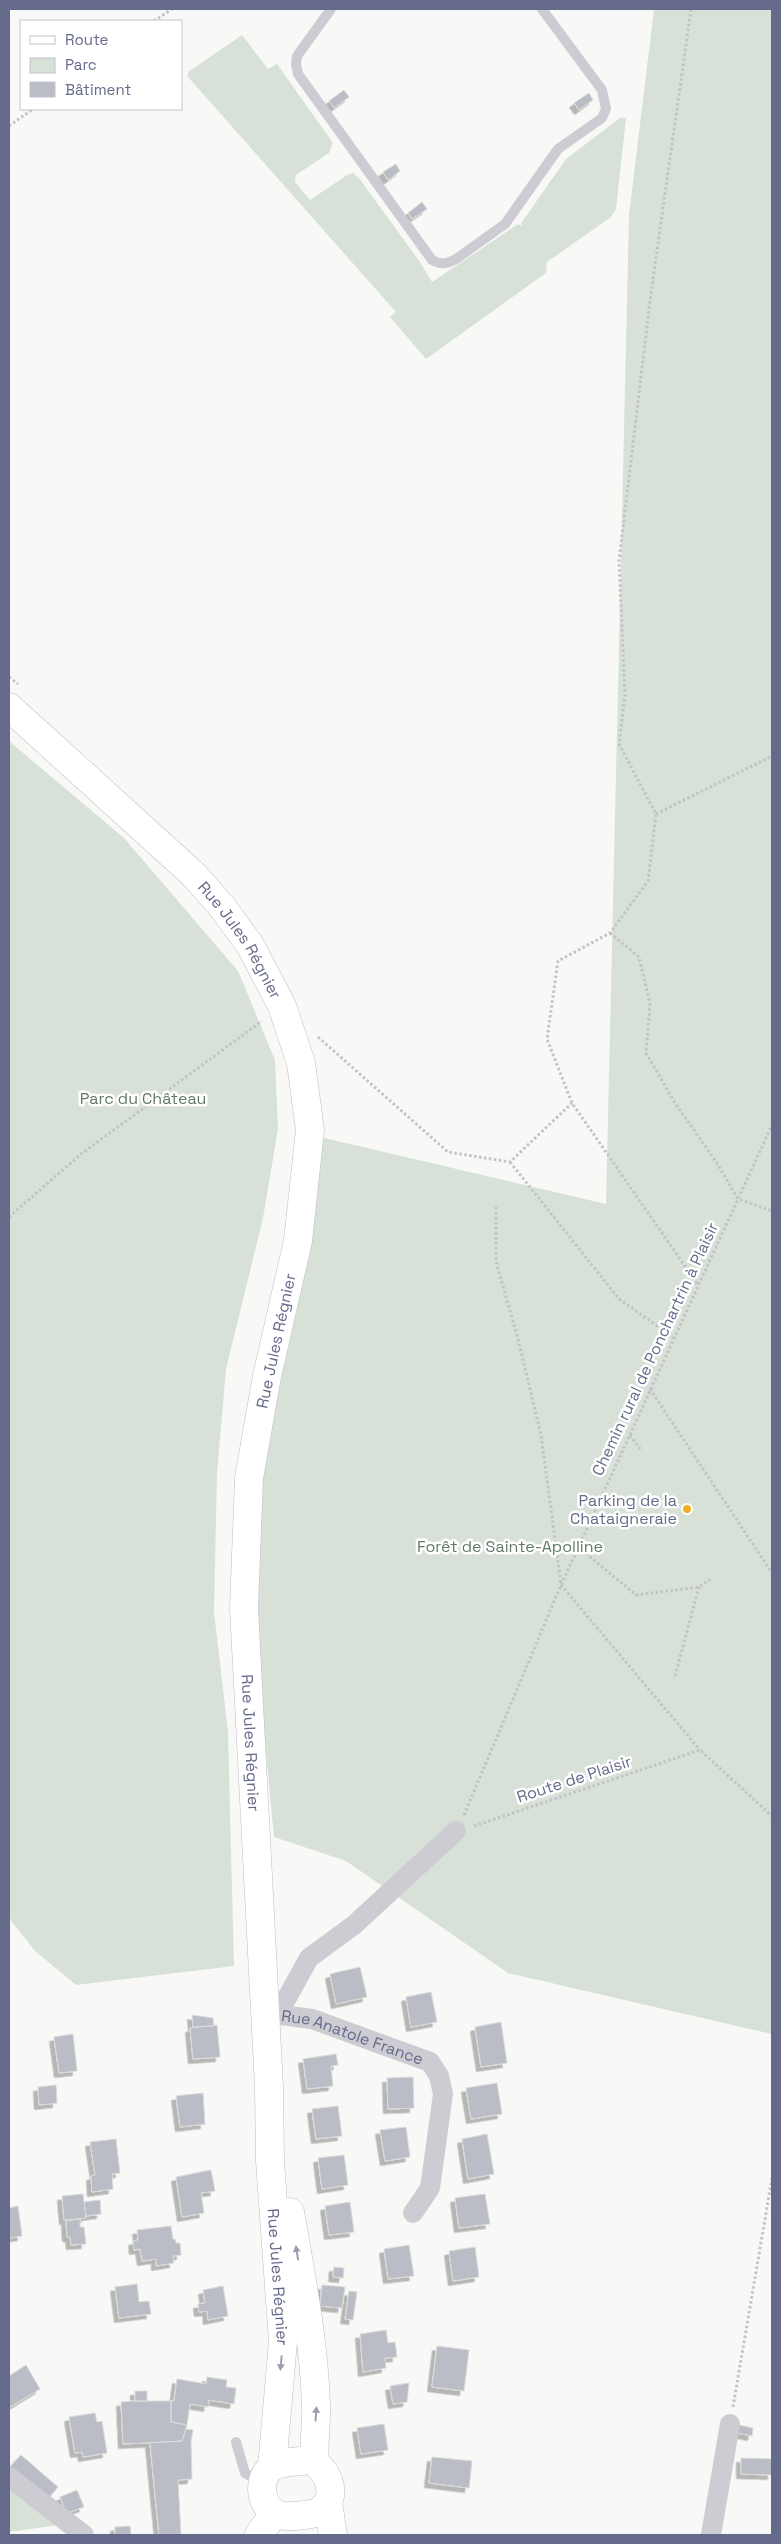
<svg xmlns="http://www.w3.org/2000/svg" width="781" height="2544" viewBox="0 0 781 2544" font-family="'Space Grotesk',sans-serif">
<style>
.green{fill:#d7e1d8}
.building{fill:#babcc6;stroke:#dadbd9;filter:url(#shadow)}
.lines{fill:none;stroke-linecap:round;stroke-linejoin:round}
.secondary-casing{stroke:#bdbec7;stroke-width:29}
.path{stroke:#c2c3c7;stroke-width:3;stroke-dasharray:2.5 2.5;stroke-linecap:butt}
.lane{stroke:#ccccd2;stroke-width:10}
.street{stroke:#ccccd2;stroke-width:20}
.secondary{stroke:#fff;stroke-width:28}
.oneway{fill:#9c9eb3}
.poi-dot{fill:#f0ad1f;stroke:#fff;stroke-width:2}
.labels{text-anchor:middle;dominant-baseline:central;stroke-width:5;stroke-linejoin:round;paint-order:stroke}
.street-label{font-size:16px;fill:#666a8a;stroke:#fff}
.park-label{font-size:16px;fill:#617a67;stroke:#fff}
.poi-label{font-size:16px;fill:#666a8a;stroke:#fff;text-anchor:end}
</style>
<defs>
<filter id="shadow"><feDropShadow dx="-4.5" dy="4.5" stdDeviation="0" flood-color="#0004"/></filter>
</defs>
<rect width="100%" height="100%" fill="#f8f9f6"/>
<path class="green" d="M 654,9 L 772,9 L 772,2034 L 508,1973 L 346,1861 L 274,1837 L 249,1569 L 299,1132 L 606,1204 L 629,215 Z
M 242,35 L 268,69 L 277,64 L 333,143 L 329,153 L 296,175 L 295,182 L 310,200 L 347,175 L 353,173 L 359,178 L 420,262 L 432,282 L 518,224 L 521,226 L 522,222 L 566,159 L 620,118 L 626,118 L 616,209 L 611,217 L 547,262 L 546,273 L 426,359 L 390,317 L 396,312 L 188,77 L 188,72 Z
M 9,741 L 124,838 L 238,971 L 275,1060 L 278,1129 L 263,1218 L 226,1369 L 217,1474 L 214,1612 L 228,1732 L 234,1966 L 76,1985 L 35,1951 L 9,1918 Z
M 9,2482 L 59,2525 L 9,2532 Z"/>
<path class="building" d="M 344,90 L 349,97 L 334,108 L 329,101 Z
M 589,93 L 593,100 L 579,110 L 574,103 Z
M 396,164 L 400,171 L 388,180 L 383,172 Z
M 422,202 L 427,209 L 412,219 L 408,213 Z
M 360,1967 L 367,1997 L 336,2004 L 330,1974 Z
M 431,1992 L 437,2022 L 411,2027 L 406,1997 Z
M 192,2015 L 213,2018 L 214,2026 L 193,2027 Z
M 501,2022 L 507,2063 L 481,2067 L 475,2027 Z
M 217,2025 L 220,2057 L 193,2059 L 190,2028 Z
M 73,2034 L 77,2071 L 59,2073 L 54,2037 Z
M 336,2054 L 338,2065 L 331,2066 L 333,2086 L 307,2089 L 303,2059 Z
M 413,2077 L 414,2108 L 388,2109 L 387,2078 Z
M 497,2083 L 502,2114 L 471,2119 L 466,2088 Z
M 56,2085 L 57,2103 L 39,2105 L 38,2087 Z
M 203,2093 L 205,2124 L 180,2127 L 176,2096 Z
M 338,2106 L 342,2136 L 316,2139 L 312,2109 Z
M 406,2127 L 410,2157 L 385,2161 L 380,2130 Z
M 487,2134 L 494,2174 L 468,2179 L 462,2139 Z
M 116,2139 L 120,2173 L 112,2174 L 113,2189 L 92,2192 L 91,2176 L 95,2175 L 90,2142 Z
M 344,2155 L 348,2185 L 322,2189 L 318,2158 Z
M 211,2170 L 215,2191 L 201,2193 L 204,2213 L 182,2217 L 176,2177 Z
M 83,2194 L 86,2218 L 64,2220 L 62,2196 Z
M 485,2194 L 490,2224 L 459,2228 L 455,2198 Z
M 100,2200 L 101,2214 L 86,2216 L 84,2202 Z
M 350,2202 L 354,2232 L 329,2235 L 325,2206 Z
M 18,2206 L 22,2236 L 9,2238 L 9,2208 Z
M 80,2219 L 80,2227 L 84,2227 L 86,2244 L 71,2245 L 70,2237 L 67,2237 L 66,2221 Z
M 171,2226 L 173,2239 L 175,2239 L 176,2243 L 180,2243 L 181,2255 L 173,2256 L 174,2263 L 156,2266 L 156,2259 L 142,2261 L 140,2249 L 134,2250 L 133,2241 L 138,2240 L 137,2230 Z
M 409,2245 L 414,2276 L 388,2279 L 384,2249 Z
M 475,2247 L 479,2277 L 453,2281 L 449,2251 Z
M 334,2267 L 344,2268 L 343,2278 L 333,2277 Z
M 137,2284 L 139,2302 L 149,2301 L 151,2314 L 119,2318 L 115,2287 Z
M 322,2285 L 345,2287 L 342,2308 L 320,2306 Z
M 223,2286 L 228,2316 L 208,2320 L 207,2311 L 199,2312 L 198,2304 L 205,2303 L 203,2290 Z
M 349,2291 L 357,2292 L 353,2320 L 345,2319 Z
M 386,2330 L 388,2343 L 395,2342 L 397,2357 L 385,2358 L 386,2368 L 363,2372 L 360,2334 Z
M 437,2346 L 469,2350 L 464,2391 L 432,2387 Z
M 26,2365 L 40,2389 L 9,2408 L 9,2376 Z
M 207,2377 L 227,2380 L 226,2387 L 236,2388 L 234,2404 L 209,2400 L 208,2407 L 190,2404 L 187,2425 L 171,2422 L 171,2401 L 174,2401 L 177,2379 L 206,2384 Z
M 409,2383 L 407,2402 L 393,2404 L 390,2386 Z
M 135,2391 L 147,2391 L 147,2401 L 135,2401 Z
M 135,2401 L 171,2401 L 171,2422 L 187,2425 L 182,2441 L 123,2444 L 121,2402 Z
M 95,2413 L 97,2422 L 102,2421 L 107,2453 L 83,2457 L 82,2452 L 75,2453 L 69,2417 Z
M 384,2424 L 388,2450 L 361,2454 L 357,2428 Z
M 739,2425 L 753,2428 L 752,2436 L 737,2433 Z
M 186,2429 L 193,2430 L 191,2441 L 192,2479 L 178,2480 L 181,2535 L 159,2535 L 150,2443 L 182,2441 Z
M 21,2455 L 58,2487 L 49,2498 L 9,2468 Z
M 432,2457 L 472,2461 L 469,2488 L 429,2483 Z
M 741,2458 L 772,2459 L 772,2475 L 741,2474 Z
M 77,2490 L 84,2507 L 67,2513 L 60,2497 Z
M 130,2526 L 131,2535 L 115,2535 L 115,2527 Z"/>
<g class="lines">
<g class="secondary-casing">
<g id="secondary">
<path id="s2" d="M 9,707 L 194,875 L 223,908 L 250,945 L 282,1006 L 301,1063 L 310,1130 L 298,1241 L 267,1376 L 249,1478 L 244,1608 L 269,2087 L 270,2161 L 283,2342 L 272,2467"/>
<path d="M 290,2212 C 301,2275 314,2341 316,2405 C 317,2424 313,2443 315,2462"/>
<path d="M 309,2460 C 327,2466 340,2497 321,2510 C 314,2515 303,2515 295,2516 C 288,2516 282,2517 276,2514 C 260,2505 257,2479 271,2468 C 280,2461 299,2462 309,2460 Z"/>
<path d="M 328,2502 L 333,2535"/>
<path d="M 259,2535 L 274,2513"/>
</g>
</g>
<path class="path" d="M 691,9 L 650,301 L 619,561 L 625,695 L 619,744 L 656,814 L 648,881 L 610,933 L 558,961 L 547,1039 L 572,1103 L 698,1285
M 154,21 L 172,9
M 9,126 L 33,109
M 9,677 L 18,684
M 656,814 L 772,756
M 610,933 L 639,957 L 650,1003 L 646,1053 L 675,1103 L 717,1163 L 738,1199 L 772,1211
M 318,1037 L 448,1152 L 510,1162 L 572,1103
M 510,1162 L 619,1299 L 673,1337
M 496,1207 L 496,1262 L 517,1335 L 541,1435 L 561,1584
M 9,1217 L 81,1154 L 262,1021
M 650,1389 L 772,1573
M 630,1435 L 641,1450
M 578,1547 L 636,1595 L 699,1587 L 712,1578
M 561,1585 L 700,1750
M 675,1676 L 699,1587
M 464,1815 L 561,1585 L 772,1125
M 474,1826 L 700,1750 L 772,1816
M 733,2407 L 772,2178"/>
<path class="lane" d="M 331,9 L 297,56 L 296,64 L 298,74 L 432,260 C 441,265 446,264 456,259 L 505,224 L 558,149 L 602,118 L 606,109 L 602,90 L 542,9
M 236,2442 L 245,2473 L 262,2483"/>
<g class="street">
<path id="s1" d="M 264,2013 L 312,2019 L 430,2062 L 439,2076 L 443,2094 L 430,2188 L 413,2213"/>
<path d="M 278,2014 L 309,1958 L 354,1925 L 456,1831"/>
<path d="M 9,2477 L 84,2535"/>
<path d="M 711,2535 L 730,2424"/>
</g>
<use href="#secondary" class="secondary"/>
</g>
<defs><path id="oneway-solid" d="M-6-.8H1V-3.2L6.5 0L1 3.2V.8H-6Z" transform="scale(1.25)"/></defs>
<g class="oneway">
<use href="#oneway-solid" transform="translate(297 2253) rotate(-99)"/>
<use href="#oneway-solid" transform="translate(281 2363) rotate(95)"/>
<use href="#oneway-solid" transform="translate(316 2414) rotate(-86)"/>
</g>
<circle class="poi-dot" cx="687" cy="1509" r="5"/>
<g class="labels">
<g class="street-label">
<text stroke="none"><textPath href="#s2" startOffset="330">Rue Jules Régnier</textPath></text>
<text transform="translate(276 1341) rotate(-78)">Rue Jules Régnier</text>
<text transform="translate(655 1349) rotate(-65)">Chemin rural de Ponchartrin à Plaisir</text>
<text stroke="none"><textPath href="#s2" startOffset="1155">Rue Jules Régnier</textPath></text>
<text transform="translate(574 1779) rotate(-18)">Route de Plaisir</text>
<text stroke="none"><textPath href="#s1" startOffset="92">Rue Anatole France</textPath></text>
<text stroke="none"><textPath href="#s2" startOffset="1690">Rue Jules Régnier</textPath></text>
</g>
<g class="park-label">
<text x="143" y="1098">Parc du Château</text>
<text x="510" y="1546">Forêt de Sainte-Apolline</text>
</g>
<g class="poi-label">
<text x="677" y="1500">Parking de la<tspan x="677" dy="18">Chataigneraie</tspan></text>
</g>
</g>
<rect width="781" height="2544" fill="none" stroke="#666a8a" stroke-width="20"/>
<rect x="20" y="20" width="162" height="90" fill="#ffffff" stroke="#c2c3d0"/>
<rect x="30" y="36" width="25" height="8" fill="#ffffff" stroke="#c2c3d0"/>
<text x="65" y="45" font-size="15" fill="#666a8a">Route</text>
<rect x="30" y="58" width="25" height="15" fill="#d7e1d8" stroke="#c2c3d0"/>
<text x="65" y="70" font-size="15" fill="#666a8a">Parc</text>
<rect x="30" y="82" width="25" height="15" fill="#babcc6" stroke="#c2c3d0"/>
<text x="65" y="95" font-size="15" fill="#666a8a">Bâtiment</text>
</svg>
